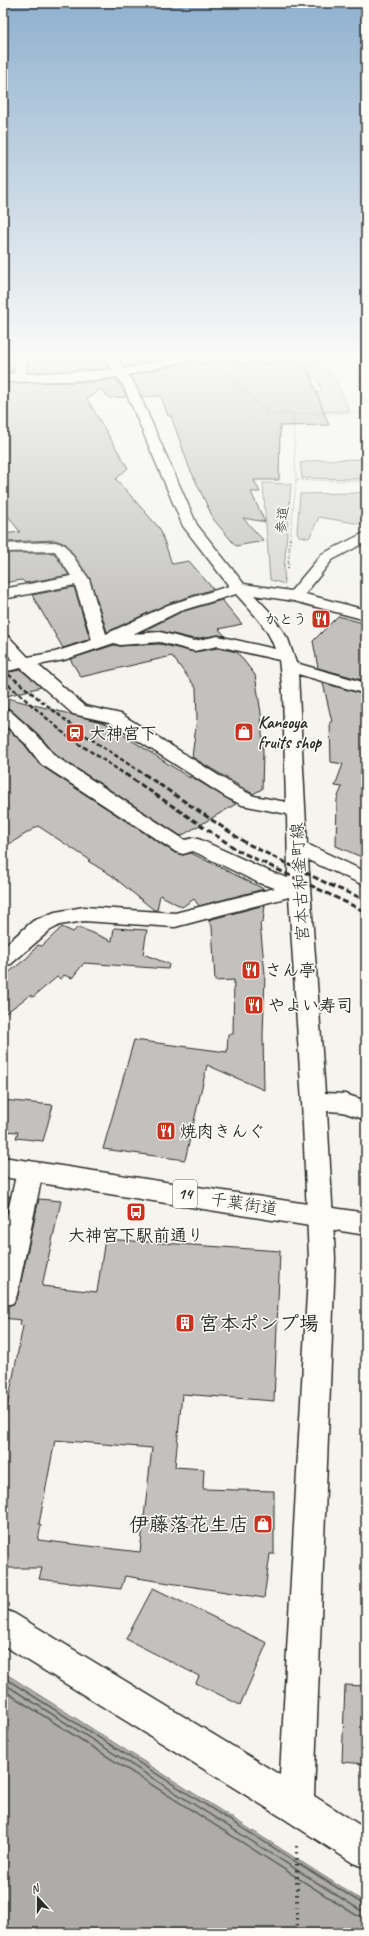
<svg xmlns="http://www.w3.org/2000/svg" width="369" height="1936" viewBox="0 0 369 1936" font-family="Caveat,'Klee One',sans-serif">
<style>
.green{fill:#d7d6d2;stroke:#81807e}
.water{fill:#adaca9;stroke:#797877}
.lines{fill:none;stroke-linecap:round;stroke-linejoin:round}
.shore{stroke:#5f5f5d;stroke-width:1.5}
.building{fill:#c2c1be;stroke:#2b2b2b;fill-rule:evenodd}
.minor-casing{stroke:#2b2b2b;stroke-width:3}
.highway-casing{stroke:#2b2b2b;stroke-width:3}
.path-far2{stroke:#2b2b2b;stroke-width:1.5;stroke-dasharray:0.5 2;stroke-linecap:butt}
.path-far1{stroke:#2b2b2b;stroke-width:2;stroke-dasharray:1 2.5;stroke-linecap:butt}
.path{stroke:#2b2b2b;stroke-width:4;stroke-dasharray:1.5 4.5;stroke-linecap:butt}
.minor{fill:#fdfcf7;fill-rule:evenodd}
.highway{fill:#fdfcf7;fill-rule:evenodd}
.rail-far1{stroke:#2b2b2b;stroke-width:2.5;stroke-dasharray:4.5 2.5;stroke-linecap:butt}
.rail{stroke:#2b2b2b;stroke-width:3;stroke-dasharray:6 3;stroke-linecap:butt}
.labels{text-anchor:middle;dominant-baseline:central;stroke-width:3;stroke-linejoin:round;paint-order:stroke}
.far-street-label{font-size:14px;fill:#2b2b2b;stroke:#fdfcf7}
.far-poi-label{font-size:14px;font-weight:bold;fill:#2b2b2b;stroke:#fdfcf7;text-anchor:end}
.shield{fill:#fdfcf7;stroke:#6a6a68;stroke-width:1}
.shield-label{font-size:16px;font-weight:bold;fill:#2b2b2b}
.poi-label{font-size:17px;font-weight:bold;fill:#2b2b2b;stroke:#fdfcf7;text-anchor:start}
.street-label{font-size:17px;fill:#2b2b2b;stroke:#fdfcf7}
.near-poi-label{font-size:20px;font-weight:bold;fill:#2b2b2b;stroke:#fdfcf7;text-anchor:start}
</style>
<rect width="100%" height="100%" fill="#f5f4ef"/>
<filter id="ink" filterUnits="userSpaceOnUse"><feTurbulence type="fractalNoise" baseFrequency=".025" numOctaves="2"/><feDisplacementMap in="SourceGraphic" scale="8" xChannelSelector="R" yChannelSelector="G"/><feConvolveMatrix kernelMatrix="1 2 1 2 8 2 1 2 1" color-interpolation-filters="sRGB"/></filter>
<g filter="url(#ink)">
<path class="green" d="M 228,352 L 312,352 L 318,359 L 319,365 C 336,376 342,394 350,411 L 309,412 L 310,393 L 321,392 L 319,381 L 311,376 L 302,362 L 259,363 L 260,371 L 246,375 L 235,359 L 218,359 L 198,365 L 147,372 Z
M 360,352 L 366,352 L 366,396 C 355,384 359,372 364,358 Z
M 366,459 L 366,479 L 302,478 L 300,463 L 317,460 Z
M 263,483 L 291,484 L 284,570 L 285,584 L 270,580 Z
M 366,490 L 366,525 L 319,517 L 309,538 L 299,536 L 297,532 L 300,494 L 358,493 Z"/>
<path class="water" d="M 3,1672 L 366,1903 L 366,1933 L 3,1933 Z"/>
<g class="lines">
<path class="shore" d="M 3,1677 L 366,1906
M 3,1683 L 360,1910 L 366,1911
M 3,1690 L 356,1915 L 366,1917"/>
</g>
<path class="building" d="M 24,352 L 104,352 L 106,362 L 110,369 L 28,372 L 28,356 Z
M 119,352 L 173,352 L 176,355 L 125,367 L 120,361 Z
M 7,356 L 14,356 L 13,372 L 3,372 L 3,360 L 7,360 Z
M 234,360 L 237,364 L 305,363 L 329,425 L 280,426 L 279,480 L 254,480 L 260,492 L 251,492 L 265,522 L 243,518 L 264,541 L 236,546 L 214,520 L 189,467 L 171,416 L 168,416 L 161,396 L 142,397 L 130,376 L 186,362 L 188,365 Z
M 116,379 L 127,397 L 109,398 L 101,389 L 87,399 L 128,468 L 116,479 L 160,529 L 172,564 L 189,561 L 213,589 L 167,604 L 107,632 L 90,579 L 66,544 L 55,540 L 3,542 L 3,534 L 20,532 L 3,509 L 3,383 L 94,382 Z
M 3,553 L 54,553 L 69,575 L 25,583 L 22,580 L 3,583 Z
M 74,587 L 90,639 L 63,648 L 32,595 Z
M 222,600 L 242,624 L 219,629 L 225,636 L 218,635 L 194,639 L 160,631 L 141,632 L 181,612 Z
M 338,616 L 366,624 L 366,681 L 318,668 L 313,641 Z
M 160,644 L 194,652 L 218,648 L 237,652 L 255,675 L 261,713 L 263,752 L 262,789 L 253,794 L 192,757 L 197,718 L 196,688 L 172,656 L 81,677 L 70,659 L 114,645 L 120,646 Z
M 21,670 L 41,687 L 3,697 L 3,673 Z
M 323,683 L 366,695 L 366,859 L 336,846 L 337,799 L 342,787 L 335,786 L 343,764 L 331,762 L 330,722 L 332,722 Z
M 3,697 L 105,723 L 190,778 L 190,776 L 236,804 L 181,836 L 56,755 L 38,734 L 10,709 L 3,708 Z
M 3,725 L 24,744 L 40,765 L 175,853 L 183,855 L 191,853 L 264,889 L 199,906 L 194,899 L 182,907 L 160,895 L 157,910 L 154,910 L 111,875 L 88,861 L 90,860 L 38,826 L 3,848 Z
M 265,905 L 263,922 L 260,923 L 265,974 L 263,1035 L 264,1090 L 207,1065 L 185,1160 L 103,1149 L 134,1040 L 227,1052 L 228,1034 L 233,1034 L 234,980 L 215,981 L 212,926 L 208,920 Z
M 62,927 L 73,932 L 78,927 L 112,941 L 114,928 L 147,930 L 143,954 L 169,964 L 168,969 L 84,963 L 72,978 L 64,975 L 61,979 L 57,977 L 33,997 L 30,995 L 3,1015 L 3,977 L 28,957 L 38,945 L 42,946 Z
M 3,1100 L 53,1105 L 43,1141 L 16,1138 L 18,1132 L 3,1131 Z
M 3,1196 L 10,1196 L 3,1227 Z
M 39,1199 L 61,1201 L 42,1286 L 97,1292 L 105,1239 L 280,1251 L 274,1401 L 182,1394 L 175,1467 L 204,1469 L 203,1489 L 274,1491 L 274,1554 L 270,1554 L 264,1598 L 125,1576 L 121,1589 L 39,1579 L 42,1568 L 3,1568 L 3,1428 L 23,1326 L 20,1325 L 21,1320 L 3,1318 L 3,1307 L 13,1304 L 18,1295 ZM 55,1440 L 152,1448 L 140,1552 L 38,1540 L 41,1525 L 39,1524 Z
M 153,1588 L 267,1643 L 240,1705 L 196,1683 L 199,1676 L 126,1639 Z
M 345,1685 L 366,1686 L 366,1764 L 342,1762 Z"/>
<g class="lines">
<g class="minor-casing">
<path id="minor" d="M 21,352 L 27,356 L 26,374 L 113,370 L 107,362 L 105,352 L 117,352 L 119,362 L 124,369 L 193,352 L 215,352 L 213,354 L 128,375 L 135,385 L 197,525 L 244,584 L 291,591 L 322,554 L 366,532 L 366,542 L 332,560 L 305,594 L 366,610 L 366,620 L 294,601 L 254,595 L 269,611 L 288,639 L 296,663 L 366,683 L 366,694 L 298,674 L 307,844 L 366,872 L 366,886 L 308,860 L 325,1093 L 345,1094 L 366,1101 L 366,1120 L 343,1112 L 327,1111 L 335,1258 L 314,1796 L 366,1829 L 366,1868 L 353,1863 L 283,1818 L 3,1645 L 3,1609 L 15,1614 L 280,1775 L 309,1258 L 302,1102 L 289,897 L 175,927 L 84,921 L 60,925 L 49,931 L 11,964 L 3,966 L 3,947 L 33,921 L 55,912 L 84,907 L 175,913 L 275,888 L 259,883 L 193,851 L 183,854 L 176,852 L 41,764 L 25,743 L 3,723 L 3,709 L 9,710 L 37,735 L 55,756 L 185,840 L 194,838 L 201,840 L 273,873 L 288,878 L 287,814 L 242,805 L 226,797 L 109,722 L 73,714 L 21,668 L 3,672 L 3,662 L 13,660 L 3,650 L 3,635 L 9,637 L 28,657 L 55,652 L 92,640 L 75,585 L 3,599 L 3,589 L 71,576 L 55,551 L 3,552 L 3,544 L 55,542 L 65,545 L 89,579 L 106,634 L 168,605 L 229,586 L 183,526 L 123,385 L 117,377 L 94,380 L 3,382 L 3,374 L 14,374 L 15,356 ZM 236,594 C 251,611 268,627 275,649 L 218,636 L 194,641 L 160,632 L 133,634 L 180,611 ZM 160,642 L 194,651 L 218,646 L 279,660 L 283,693 L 286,802 L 254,796 L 240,789 L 121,714 L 85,706 L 38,665 L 64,660 L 114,643 L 120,645 Z
M 30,1161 L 39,1164 L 43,1171 L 17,1295 L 13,1303 L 3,1306 L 3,1234 L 17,1171 L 21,1164 Z"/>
</g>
<g class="highway-casing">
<path id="highway" d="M 3,1157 L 366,1213 L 366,1235 L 3,1177 Z"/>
</g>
<path class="path-far2" d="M 216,371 L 224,371 L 268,414 L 366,413
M 296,480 L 366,481
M 290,539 L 296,480 L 293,415"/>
<path class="path-far1" d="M 288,568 L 290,538"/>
<path class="path" d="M 297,1846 L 297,1933"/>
<use href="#minor" class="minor"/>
<use href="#highway" class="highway"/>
<path class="rail-far1" d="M 3,670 L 79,731 L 145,775
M 3,680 L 66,735 L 126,775"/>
<path class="rail" d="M 125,774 L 239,851 L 366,912
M 144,774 L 246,843 L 330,885 L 366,900"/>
</g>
</g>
<linearGradient id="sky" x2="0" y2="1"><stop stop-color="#90b1cf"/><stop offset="0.57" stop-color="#fafaf8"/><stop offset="1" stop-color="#fafaf8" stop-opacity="0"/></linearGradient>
<rect width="369" height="623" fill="url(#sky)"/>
<defs>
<g id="restaurant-square" transform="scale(1)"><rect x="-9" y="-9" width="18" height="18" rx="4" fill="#c8321e" stroke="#fdfcf7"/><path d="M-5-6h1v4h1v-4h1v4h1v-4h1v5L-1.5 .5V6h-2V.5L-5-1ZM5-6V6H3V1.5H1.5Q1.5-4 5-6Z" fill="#fff"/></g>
<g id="shop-square" transform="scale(1)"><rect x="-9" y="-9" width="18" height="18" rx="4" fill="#c8321e" stroke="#fdfcf7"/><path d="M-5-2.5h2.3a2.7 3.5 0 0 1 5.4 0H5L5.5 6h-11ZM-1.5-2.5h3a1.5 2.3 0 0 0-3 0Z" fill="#fff"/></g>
<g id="station-square" transform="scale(1)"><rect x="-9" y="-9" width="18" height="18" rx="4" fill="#c8321e" stroke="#fdfcf7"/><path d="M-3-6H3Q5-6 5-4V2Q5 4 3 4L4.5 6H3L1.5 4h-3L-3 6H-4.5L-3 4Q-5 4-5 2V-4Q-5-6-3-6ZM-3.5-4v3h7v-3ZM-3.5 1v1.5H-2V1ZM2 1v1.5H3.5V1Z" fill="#fff"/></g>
<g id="bus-square" transform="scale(1)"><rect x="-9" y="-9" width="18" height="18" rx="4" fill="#c8321e" stroke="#fdfcf7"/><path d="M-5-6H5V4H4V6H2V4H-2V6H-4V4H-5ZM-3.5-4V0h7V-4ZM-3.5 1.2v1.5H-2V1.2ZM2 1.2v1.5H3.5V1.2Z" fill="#fff"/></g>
<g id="building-square" transform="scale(1)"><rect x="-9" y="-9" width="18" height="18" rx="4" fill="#c8321e" stroke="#fdfcf7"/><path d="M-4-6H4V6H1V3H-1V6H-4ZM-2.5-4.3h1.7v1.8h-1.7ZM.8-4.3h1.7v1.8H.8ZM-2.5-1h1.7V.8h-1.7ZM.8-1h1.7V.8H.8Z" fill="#fff"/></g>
</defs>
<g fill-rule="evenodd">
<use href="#restaurant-square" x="321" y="619"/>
<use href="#shop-square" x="244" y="732"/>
<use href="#station-square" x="75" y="733"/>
<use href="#restaurant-square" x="251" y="970"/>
<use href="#restaurant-square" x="254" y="1005"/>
<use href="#restaurant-square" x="166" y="1131"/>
<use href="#bus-square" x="136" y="1212"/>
<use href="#building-square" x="185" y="1323"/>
<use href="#shop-square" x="263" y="1524"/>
</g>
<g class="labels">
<g class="far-street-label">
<text transform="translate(282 520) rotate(-84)">参道</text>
</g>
<g class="far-poi-label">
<text x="307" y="619">かとう</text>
</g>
<rect class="shield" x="173" y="1180" width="24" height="28" rx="3"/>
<g class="shield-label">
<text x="185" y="1194">14</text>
</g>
<g class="poi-label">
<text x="258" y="722">Kaneoya<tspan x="258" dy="20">fruits shop</tspan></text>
<text x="89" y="733">大神宮下</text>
<text x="265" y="970">さん亭</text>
<text x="268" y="1005">やよい寿司</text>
<text x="180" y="1131">焼肉きんぐ</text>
<text x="136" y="1235" text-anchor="middle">大神宮下駅前通り</text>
</g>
<g class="street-label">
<text transform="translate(300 882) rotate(-93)">宮本古和釜町線</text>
<text transform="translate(244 1204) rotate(9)">千葉街道</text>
</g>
<g class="near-poi-label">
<text x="199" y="1323">宮本ポンプ場</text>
<text x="249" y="1524" text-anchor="end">伊藤落花生店</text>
</g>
</g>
<rect width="369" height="1936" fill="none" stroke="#fdfcf7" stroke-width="16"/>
<rect x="8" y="8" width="353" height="1920" fill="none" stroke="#2b2b2b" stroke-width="1.5" filter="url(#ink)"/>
<g transform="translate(38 1898) rotate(339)" stroke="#fdfcf7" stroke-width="3" paint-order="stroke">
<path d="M0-3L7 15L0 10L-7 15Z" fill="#2b2b2b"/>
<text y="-6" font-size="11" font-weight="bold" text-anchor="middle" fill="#2b2b2b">N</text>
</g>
</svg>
